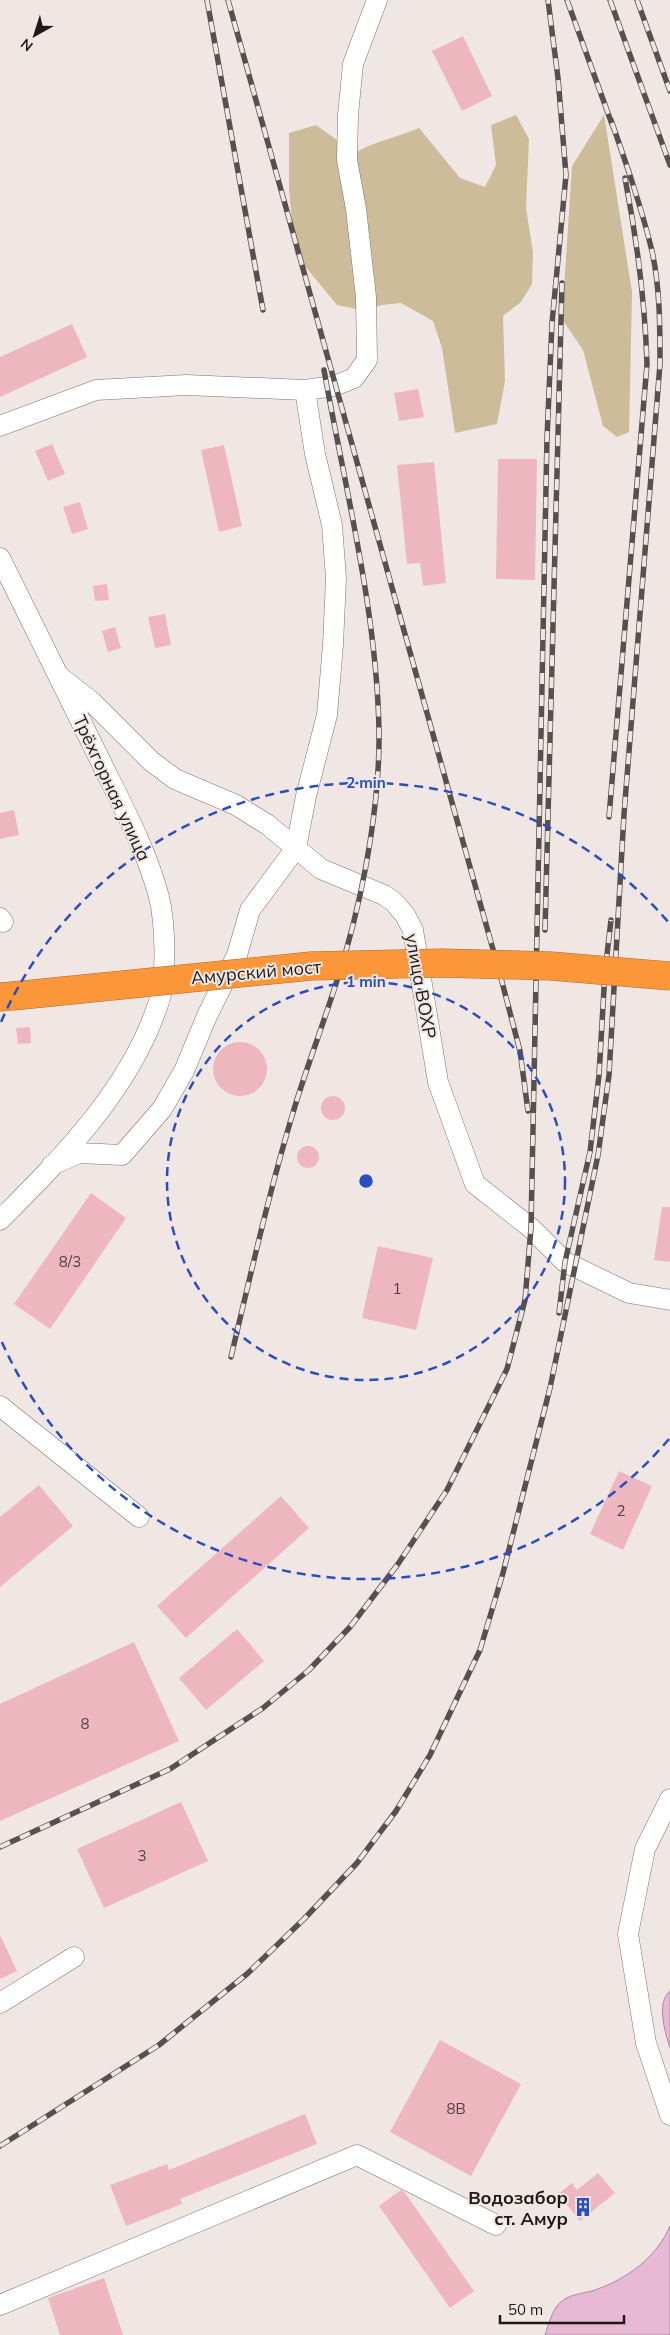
<svg xmlns="http://www.w3.org/2000/svg" width="670" height="2335" viewBox="0 0 670 2335" font-family="Mulish,sans-serif">
<style>
.green{fill:#cdbc9a}
.water{fill:#e8b9d5;stroke:#ab899c}
.building{fill:#eeb7c0}
.lines{fill:none;stroke-linecap:round;stroke-linejoin:round}
.minor-casing{stroke:#7c7472;stroke-width:21}
.highway-casing{stroke:#ad6b2e;stroke-width:29}
.minor{stroke:#fff;stroke-width:20}
.highway{stroke:#fb973a;stroke-width:28}
.rail-casing{stroke:#565150;stroke-width:5.5}
.rail{stroke:#f0e6e4;stroke-width:4;stroke-dasharray:11;stroke-linecap:butt}
.highway-bridge-casing{stroke:#ad6b2e;stroke-width:29;stroke-linecap:butt}
.highway-bridge{stroke:#fb973a;stroke-width:28}
.ring{fill:none;stroke:#2a4ebd;stroke-width:2.5;stroke-dasharray:9 6}
.labels{text-anchor:middle;dominant-baseline:central;stroke-width:4;stroke-linejoin:round;paint-order:stroke}
.number-label{font-size:15px;fill:#504042}
.street-label{font-size:18px;fill:#1c1918;stroke:#f0e6e4}
.poi-label{font-size:18px;font-weight:bold;fill:#1c1918;stroke:#f0e6e4;text-anchor:end}
.centre{fill:#2a4ebd;stroke:#f0e6e4;stroke-width:2.5}
.ring-label{font-size:15px;text-anchor:middle;font-weight:bold;fill:#2a4ebd;stroke:#f0e6e4;stroke-width:4;stroke-linejoin:round;paint-order:stroke}
</style>
<rect width="100%" height="100%" fill="#f0e6e4"/>
<path class="green" d="M 516,115 L 529,139 L 526,208 L 533,252 L 532,284 L 521,302 L 503,316 L 505,381 L 497,424 L 455,433 L 442,348 L 433,321 L 401,303 L 381,305 L 365,311 L 337,305 L 295,254 L 289,189 L 289,133 L 316,125 L 355,153 C 375,141 398,137 419,128 L 460,178 L 485,187 L 496,165 L 491,125 Z
M 604,115 L 632,292 L 629,432 L 617,437 L 603,426 L 583,350 L 562,319 L 572,166 Z"/>
<path class="water" d="M 670,1991 L 670,2048 C 665,2032 656,2003 670,1991 Z
M 670,2226 L 670,2335 L 545,2335 C 548,2326 551,2314 557,2306 C 566,2294 582,2294 595,2290 C 627,2279 657,2257 670,2226 Z"/>
<path class="building" d="M 463,36 L 492,96 L 462,111 L 432,51 Z
M 72,324 L 87,357 L 0,397 L 0,357 Z
M 418,389 L 424,417 L 399,421 L 394,393 Z
M 52,444 L 65,474 L 48,481 L 35,451 Z
M 224,445 L 242,526 L 219,532 L 201,450 Z
M 498,459 L 537,459 L 535,580 L 496,579 Z
M 434,462 L 446,583 L 423,586 L 420,563 L 407,564 L 397,465 Z
M 80,502 L 88,529 L 72,534 L 63,507 Z
M 107,584 L 109,600 L 95,601 L 93,586 Z
M 165,614 L 171,645 L 155,648 L 148,617 Z
M 115,627 L 121,648 L 108,652 L 102,631 Z
M 14,810 L 19,835 L 0,839 L 0,813 Z
M 30,1027 L 31,1043 L 18,1044 L 16,1028 Z
M213 1069a27 27 0 1 1 54 0a27 27 0 1 1-54 0Z
M321 1108a12 12 0 1 1 24 0a12 12 0 1 1-24 0Z
M297 1157a11 11 0 1 1 22 0a11 11 0 1 1-22 0Z
M 91,1193 L 126,1218 L 50,1329 L 14,1304 Z
M 662,1207 L 670,1207 L 670,1262 L 654,1260 Z
M 378,1246 L 433,1258 L 416,1330 L 362,1318 Z
M 619,1471 L 652,1486 L 623,1550 L 590,1534 Z
M 39,1485 L 73,1526 L 0,1587 L 0,1517 Z
M 281,1496 L 309,1528 L 186,1638 L 157,1606 Z
M 237,1629 L 264,1661 L 206,1710 L 179,1678 Z
M 134,1642 L 179,1741 L 0,1821 L 0,1704 Z
M 181,1802 L 208,1861 L 104,1908 L 77,1849 Z
M 0,1935 L 17,1971 L 0,1979 Z
M 440,2040 L 521,2084 L 471,2176 L 390,2132 Z
M 305,2114 L 317,2144 L 180,2199 L 182,2204 L 126,2226 L 110,2185 L 167,2164 L 169,2170 Z
M 598,2173 L 615,2193 L 580,2221 L 558,2194 L 572,2183 L 577,2190 Z
M 401,2190 L 405,2193 L 474,2291 L 450,2308 L 379,2206 Z
M 104,2278 L 123,2335 L 60,2335 L 48,2298 Z"/>
<g class="lines">
<g class="minor-casing">
<path id="minor" d="M 0,426 L 96,390 L 186,385 L 305,390 L 334,386 L 354,378 L 367,360 L 366,297 L 356,209 L 347,160 L 348,115 L 353,64 L 377,0
M 0,558 C 33,625 66,691 99,758 C 121,803 146,848 159,897 C 165,921 167,975 160,998 C 134,1085 63,1157 0,1220
M 60,677 L 92,702 L 151,761 L 175,779 L 236,805 L 268,825 L 321,869 L 384,895 L 394,902 L 405,915 L 413,930 L 438,1082 L 475,1184 L 531,1228 L 565,1262 L 629,1293 L 670,1300
M 0,918 L 3,922
M 52,1165 L 79,1153 L 122,1155 L 162,1109 L 184,1071 L 207,1016 L 237,955 L 250,910 L 296,848 L 306,796 L 327,715 L 333,645 L 336,578 L 332,525 L 315,454 L 305,390
M 0,1406 L 139,1517
M 670,1799 L 645,1849 L 628,1934 L 646,2043 L 670,2115
M 0,2003 L 74,1957
M 0,2305 L 357,2155 L 496,2225"/>
</g>
<g class="highway-casing">
<path id="highway" d="M 0,997 L 23,995"/>
</g>
<use href="#minor" class="minor"/>
<use href="#highway" class="highway"/>
<g class="rail-casing">
<path id="rail" d="M 207,0 L 263,310
M 228,0 L 501,978 L 520,1051 L 528,1111
M 567,0 L 613,127
M 610,0 L 670,165
M 637,0 L 670,91
M 609,817 L 647,364 C 645,301 637,240 625,178
M 545,930 L 562,283
M 559,1313 L 565,1262 L 590,1152 L 599,1075 L 605,972 L 611,920
M 231,1357 C 251,1273 270,1188 295,1106 C 311,1054 331,1004 346,951 C 365,884 380,801 379,731 C 377,612 345,488 324,370
M 0,1847 L 170,1769 L 263,1708 L 309,1670 L 350,1627 L 398,1564 L 447,1490 L 507,1369 L 525,1300 L 531,1228 L 547,438 L 552,323 L 566,175 L 558,78 L 548,0
M 0,2146 L 159,2045 L 247,1974 L 304,1919 L 357,1863 L 396,1811 L 430,1755 L 480,1650 L 503,1573 L 550,1388 L 598,1155 L 609,1075 L 624,814 L 660,364 C 660,326 660,288 652,251 C 641,206 626,163 611,120"/>
</g>
<use href="#rail" class="rail"/>
<g class="highway-bridge-casing">
<path id="highway-bridge" d="M 23,995 L 311,966 L 442,963 L 551,966 L 670,976"/>
</g>
<use href="#highway-bridge" class="highway-bridge"/>
</g>
<g class="ring">
<circle cx="366" cy="1181" r="199"/>
<path d="M669 1439A398 398 0 0 1 1 1340M1 1022A398 398 0 0 1 669 923"/>
</g>
<defs>
<g id="building-bare" transform="scale(1.5)"><path d="M-4-6H4V6H1V3H-1V6H-4ZM-2.5-4.3h1.7v1.8h-1.7ZM.8-4.3h1.7v1.8H.8ZM-2.5-1h1.7V.8h-1.7ZM.8-1h1.7V.8H.8Z" fill="#2a4ebd" stroke="#f0e6e4" stroke-width="2.5" paint-order="stroke"/></g>
</defs>
<g fill-rule="evenodd">
<use href="#building-bare" x="583" y="2207"/>
</g>
<g class="labels">
<g class="number-label">
<text x="70" y="1261">8/3</text>
<text x="397" y="1288">1</text>
<text x="621" y="1510">2</text>
<text x="85" y="1723">8</text>
<text x="142" y="1855">3</text>
<text x="456" y="2108">8В</text>
</g>
<g class="street-label">
<text transform="translate(112 788) rotate(65)">Трёхгорная улица</text>
<text transform="translate(256 972) rotate(-5)">Амурский мост</text>
<text transform="translate(421 986) rotate(80)">улица ВОХР</text>
</g>
<g class="poi-label">
<text x="568" y="2197">Водозабор<tspan x="568" dy="21">ст. Амур</tspan></text>
</g>
</g>
<circle cx="366" cy="1181" r="8" class="centre"/>
<g class="ring-label">
<text x="366" y="788">2 min</text>
<text x="366" y="987">1 min</text>
</g>
<g transform="translate(35 35) rotate(219)" stroke="#f0e6e4" stroke-width="4" paint-order="stroke">
<path d="M0-4L9 19L0 12L-9 19Z" fill="#1c1918"/>
<text y="-8" font-size="14" font-weight="bold" text-anchor="middle" fill="#1c1918">N</text>
</g>
<path d="M500 2315v8h124v-8" fill="none" stroke="#1c1918" stroke-width="2.5"/>
<text x="508" y="2315" font-size="15" fill="#1c1918" stroke="#f0e6e4" stroke-width="4" paint-order="stroke">50 m</text>
</svg>
